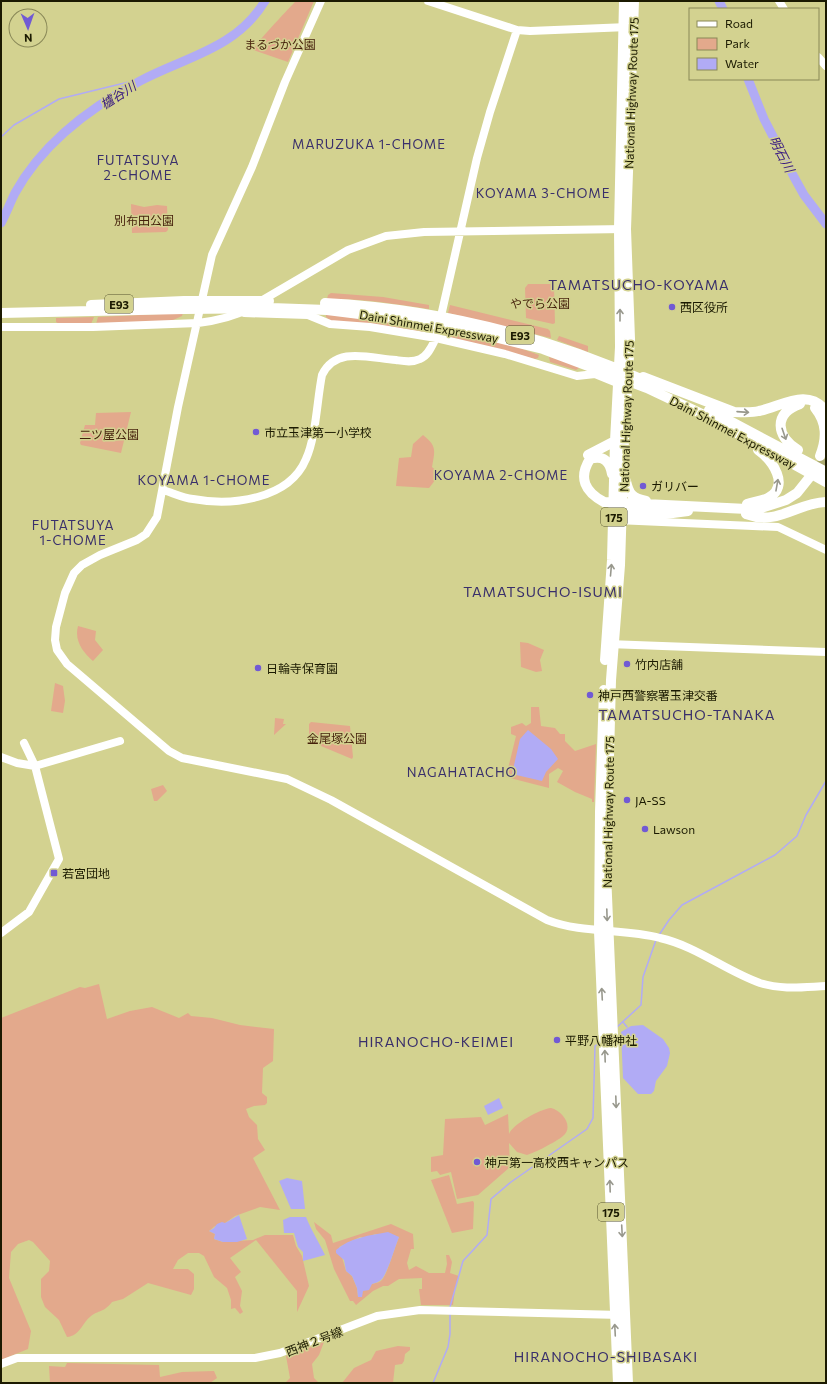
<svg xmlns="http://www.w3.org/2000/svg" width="827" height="1384" viewBox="0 0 827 1384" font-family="Commissioner,'Noto Sans JP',sans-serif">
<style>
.green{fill:#e3a98c;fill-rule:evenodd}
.water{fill:#b1abf5}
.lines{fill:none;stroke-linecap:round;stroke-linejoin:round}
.stream{stroke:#b1abf5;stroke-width:1.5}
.river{stroke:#b1abf5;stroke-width:9}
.highway-tunnel{stroke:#aead73;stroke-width:10;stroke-dasharray:10 5;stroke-linecap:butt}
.secondary{stroke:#fff;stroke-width:8}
.highway{stroke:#fff;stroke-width:10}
.oneway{stroke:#98988d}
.poi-dot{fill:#715ad4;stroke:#d3d290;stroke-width:1.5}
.labels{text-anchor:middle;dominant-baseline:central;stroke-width:3;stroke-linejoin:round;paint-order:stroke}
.shield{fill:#d3d290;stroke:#52512c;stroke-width:1}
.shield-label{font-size:11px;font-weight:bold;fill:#1b1a01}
.park-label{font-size:12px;fill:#441f0a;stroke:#d3d290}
.street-label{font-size:12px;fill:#1b1a01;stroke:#d3d290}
.poi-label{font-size:12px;fill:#1b1a01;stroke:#d3d290;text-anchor:start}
.water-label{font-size:13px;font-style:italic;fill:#391a83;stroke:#d3d290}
.neighbourhood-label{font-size:13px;letter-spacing:1px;fill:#392f6b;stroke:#d3d290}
.quarter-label{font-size:14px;letter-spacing:1px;fill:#392f6b;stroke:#d3d290}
</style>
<rect width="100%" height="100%" fill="#d3d290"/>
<path class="green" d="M 296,1 L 314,1 L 288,62 L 253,50 C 254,45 290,7 296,1 Z
M 131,204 L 144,207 L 157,205 L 167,206 L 168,230 L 166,232 L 132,233 Z
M 528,284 L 552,284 L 554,287 L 555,323 L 553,324 L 526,318 L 525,288 Z
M 331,293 L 383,297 L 429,305 L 429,309 C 395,304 362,298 327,299 L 328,295 Z
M 450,305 L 548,329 L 550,331 L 551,338 L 448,313 Z
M 183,313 L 182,316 L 171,321 L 96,324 L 98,317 Z
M 326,314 L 426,328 L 421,333 L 331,321 L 326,317 Z
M 94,317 L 91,324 L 61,325 L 56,322 L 56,318 Z
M 446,331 L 517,347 L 539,355 L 538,358 L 535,359 L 446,336 Z
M 559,336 L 588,346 L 588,352 L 557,340 Z
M 549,357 L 582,366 L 576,370 L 550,362 Z
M 131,412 L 121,453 L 81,445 L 80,443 L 85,425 L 95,425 L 96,413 Z
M 423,435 C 437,446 435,450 432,467 L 440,474 L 429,488 L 396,486 L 399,458 L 411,457 L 413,444 Z
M 78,626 L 96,631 L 95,640 L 103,650 L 93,661 C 83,652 74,641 78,626 Z
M 520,642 L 528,643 L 544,650 L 540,660 L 542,671 L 536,672 L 521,667 Z
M 55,683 L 63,686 L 65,701 L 63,713 L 51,711 Z
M 531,707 L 539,707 L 541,726 L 555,728 L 560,734 L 565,734 L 565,741 L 575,751 L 596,744 L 594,802 L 592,802 L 592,799 L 575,792 L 557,782 L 563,771 L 558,768 L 549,774 L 549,788 L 506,777 L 516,736 L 511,734 L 511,727 L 522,723 L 526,726 L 531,723 Z
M 275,718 L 284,719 L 283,724 L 286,724 L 274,735 Z
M 311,722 L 350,726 L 353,757 L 352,759 L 309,741 L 309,724 Z
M 163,785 L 167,791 L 157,801 L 154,801 L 151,789 Z
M 99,984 L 107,1019 L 130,1011 L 152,1007 L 179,1018 L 188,1013 L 191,1016 L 212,1018 L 240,1025 L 274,1029 L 273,1061 L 263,1068 L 262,1093 L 267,1097 L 267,1103 L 265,1105 L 254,1106 L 246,1109 L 249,1117 L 257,1125 L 258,1139 L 265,1150 L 253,1158 L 280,1210 L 260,1207 L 235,1216 L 225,1223 L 215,1226 L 209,1231 L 215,1234 L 214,1239 L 223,1242 L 236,1241 L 253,1240 L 265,1235 L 293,1235 L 296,1246 L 302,1256 L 309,1286 L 297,1312 L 297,1291 L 256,1240 L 230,1258 L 241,1272 L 235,1277 L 242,1291 L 240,1306 L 243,1312 L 240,1314 L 235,1308 L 231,1309 L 231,1300 L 227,1288 L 214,1277 L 204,1256 L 199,1253 L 188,1253 L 178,1260 L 173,1269 L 188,1269 L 194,1274 L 194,1289 L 191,1295 L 148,1283 L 123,1299 L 112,1302 C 103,1313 101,1309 91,1316 C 82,1323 80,1336 67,1337 L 59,1320 L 45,1307 L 41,1297 L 41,1279 L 49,1271 L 50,1261 L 33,1242 L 29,1240 L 18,1244 L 11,1252 L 9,1278 L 31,1331 L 28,1349 L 1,1360 L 1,1018 L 80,987 L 85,988 Z
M 551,1108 C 563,1111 574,1127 563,1136 C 556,1142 534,1153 527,1155 L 517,1152 L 509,1143 L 510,1167 L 478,1195 L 457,1199 L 451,1172 L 440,1175 L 437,1171 L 431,1172 L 431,1157 L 443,1155 L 445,1119 L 481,1117 L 485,1125 L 508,1114 L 509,1134 C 513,1124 540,1109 551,1108 Z
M 449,1175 L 457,1204 L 473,1201 L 474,1203 L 473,1229 L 452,1233 L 431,1180 Z
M 314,1222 L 331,1235 L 333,1243 L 391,1224 L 413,1234 L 414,1249 L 411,1249 L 407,1263 L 409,1270 L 416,1266 L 429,1273 L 445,1273 L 447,1264 L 446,1255 L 449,1255 L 452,1262 L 450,1273 L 459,1276 L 455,1289 L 453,1305 L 421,1305 L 419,1289 L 422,1289 L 422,1278 L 399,1279 L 388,1286 L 383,1286 L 373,1291 L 356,1305 L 353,1301 L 350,1301 L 334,1269 L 325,1240 L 316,1229 ZM 375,1234 L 399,1237 C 395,1246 387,1276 381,1281 C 378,1283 374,1283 372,1284 C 366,1287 362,1292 358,1297 L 357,1288 L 352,1276 L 346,1271 L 339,1247 L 360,1237 L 366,1238 Z
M 324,1342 L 319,1355 L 312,1364 L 314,1378 L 319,1383 L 285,1383 L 290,1378 L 286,1356 Z
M 398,1346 L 410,1347 L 410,1350 L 405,1354 L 404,1361 L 402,1364 L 395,1365 L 393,1383 L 342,1383 L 354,1368 L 371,1360 L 376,1351 Z
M 67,1363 L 159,1365 L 160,1377 L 182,1372 L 214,1371 L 217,1378 L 210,1383 L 50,1383 L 49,1366 L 65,1367 Z"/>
<path class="water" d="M 528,730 L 551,749 L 558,759 L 546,772 L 542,781 L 512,774 L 520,739 Z
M 643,1025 L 663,1039 L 669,1048 L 670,1053 L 667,1066 L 656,1081 L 654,1091 L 651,1094 L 638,1094 L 623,1078 L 621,1032 L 631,1026 Z
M 499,1098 L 503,1108 L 488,1115 L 484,1106 Z
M 287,1178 L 302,1181 L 305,1209 L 291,1209 L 279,1181 Z
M 239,1215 L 247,1239 L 237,1242 L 223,1242 L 214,1239 L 215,1234 L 209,1231 L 214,1228 L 217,1224 L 222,1222 L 225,1223 Z
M 290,1217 L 306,1217 C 311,1230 319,1242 325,1255 L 303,1261 L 303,1252 L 298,1247 L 294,1233 L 284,1233 L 283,1220 Z
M 388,1232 L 399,1237 C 395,1247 387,1275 381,1280 C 379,1282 375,1283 372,1284 L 369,1290 L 363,1291 L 362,1297 L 358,1297 L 357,1288 L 352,1276 L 346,1271 L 344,1260 L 336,1253 L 336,1250 C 349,1238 371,1235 388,1232 Z"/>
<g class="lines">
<path class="stream" d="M 1,137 L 14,125 L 59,99 L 149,77
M 659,935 L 669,920 L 682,905 L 775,855 L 797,836 L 806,815 L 826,781
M 623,1022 L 627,1027
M 617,1027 L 641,1005 L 643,977 L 656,940
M 450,1307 L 463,1261 L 487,1235 L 491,1199 L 511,1182 L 587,1129 L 593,1118 L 595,1046 L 599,1043
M 433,1383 L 448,1347 L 450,1334 L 450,1313"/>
<path class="river" d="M 719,1 L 723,9
M 748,79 L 764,119 L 794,177 L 804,195 L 826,224
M 1,223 C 6,214 10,203 15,193 C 42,144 91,107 140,81 C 185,57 236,49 265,1"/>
<path class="highway-tunnel" d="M 814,481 L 824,459"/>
<path class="secondary" d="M 321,1 L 285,82 L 252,167 L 212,255 L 178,407 L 157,517 L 146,534 L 137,540 L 100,555 L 82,565 L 74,573 L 65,593 L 56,627 L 55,640 L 57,650 L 67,664 L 169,751 L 182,758 L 287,779 L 331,800 L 547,920 C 583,934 623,928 660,938 C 696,946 726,971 760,983 C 782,990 803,987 826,986
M 428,1 L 517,30 L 530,31 L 628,27
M 779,1 L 784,9
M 818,57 L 826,66
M 261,301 L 348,250 L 386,236 L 424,232 L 625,229
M 244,313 L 308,315 L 330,324 L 370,327 L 436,338 L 505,354 L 577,376 L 595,374 L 622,385
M 1,327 L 93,327 L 198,323 C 214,321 233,317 248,309
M 163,490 C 173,493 183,498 193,499 C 231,506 289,500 306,459 C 316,437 317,400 322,375 C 336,346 369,358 396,360 C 403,361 412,363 420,359 C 428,356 432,346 436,338 L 477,158 L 490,112 L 517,30
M 616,520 L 778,527 L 826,550
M 608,644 L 826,652
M 1,757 L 17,763 L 35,766 L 120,741
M 1,933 L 29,912 L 59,859 L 35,766 L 24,743
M 1,1364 L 17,1358 L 255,1358 L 280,1353 L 377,1316 L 420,1310 L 621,1315"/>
<path class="highway" d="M 325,303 C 436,309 546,336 648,382
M 91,305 L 184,301 L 269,301
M 1,313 L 184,309 L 271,308 L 327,310 L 416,321 L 466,330 L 543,349 L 647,388 L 704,415 L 826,482
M 643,377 L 734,412 C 743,412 751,413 759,411 C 782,406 808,387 826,411
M 815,408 C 827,423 827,438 820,456
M 709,410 L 826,472
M 798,450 C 776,436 773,414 800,404
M 588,455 L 615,441
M 612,474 C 610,461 603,455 590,459 C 578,478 585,492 604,502 L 747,509 L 761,508 L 786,500 L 797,493 L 809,478
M 626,481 C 629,494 632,498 646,501
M 747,504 C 753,502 762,501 768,498 C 791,486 772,460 758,450
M 616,512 L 665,514 L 688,511
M 746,514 C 778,526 796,503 826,502
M 605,660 L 612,560 L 615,441 L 620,347 L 619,228 L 624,1
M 604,690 L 600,812 L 599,931 L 618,1383
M 628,1383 L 606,873 L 611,680 L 620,565 L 624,439 L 630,339 L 626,229 L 634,1"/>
</g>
<defs><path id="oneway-shaft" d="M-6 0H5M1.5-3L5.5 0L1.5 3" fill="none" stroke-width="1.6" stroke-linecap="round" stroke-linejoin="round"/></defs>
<g class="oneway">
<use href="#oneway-shaft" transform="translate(620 315) rotate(-90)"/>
<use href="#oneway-shaft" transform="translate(743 412) rotate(4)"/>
<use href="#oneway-shaft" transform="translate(784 434) rotate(71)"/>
<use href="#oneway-shaft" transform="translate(777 485) rotate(-80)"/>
<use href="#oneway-shaft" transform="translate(611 570) rotate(-85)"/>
<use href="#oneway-shaft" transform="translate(607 915) rotate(88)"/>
<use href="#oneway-shaft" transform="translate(602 994) rotate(-93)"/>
<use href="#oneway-shaft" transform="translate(605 1056) rotate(-92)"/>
<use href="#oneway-shaft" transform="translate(616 1102) rotate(88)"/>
<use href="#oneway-shaft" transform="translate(610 1186) rotate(-92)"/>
<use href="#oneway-shaft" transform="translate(622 1231) rotate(87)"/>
<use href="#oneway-shaft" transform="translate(615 1330) rotate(-93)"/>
</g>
<g class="poi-dot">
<circle cx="672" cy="307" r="4"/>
<circle cx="256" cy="432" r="4"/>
<circle cx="643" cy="486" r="4"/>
<circle cx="627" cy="664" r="4"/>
<circle cx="258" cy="668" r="4"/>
<circle cx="590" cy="695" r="4"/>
<circle cx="627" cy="800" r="4"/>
<circle cx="645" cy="829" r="4"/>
<rect x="50" y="869" width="8" height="8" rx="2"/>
<circle cx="557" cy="1040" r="4"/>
<circle cx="477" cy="1162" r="4"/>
</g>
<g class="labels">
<g class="shield">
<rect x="105" y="295" width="28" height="18" rx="3"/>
<rect x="506" y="326" width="28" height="18" rx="3"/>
<rect x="601" y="508" width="26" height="18" rx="3"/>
<rect x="598" y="1203" width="26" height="18" rx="3"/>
</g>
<g class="shield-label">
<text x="119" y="304">E93</text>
<text x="520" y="335">E93</text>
<text x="614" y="517">175</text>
<text x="611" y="1212">175</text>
</g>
<g class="park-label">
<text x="280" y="44">まるづか公園</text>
<text x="144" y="220">別布田公園</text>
<text x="540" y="303">やでら公園</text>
<text x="109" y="434">二ツ屋公園</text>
<text x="337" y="738">金尾塚公園</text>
</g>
<g class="street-label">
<text transform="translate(631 93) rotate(-88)">National Highway Route 175</text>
<text transform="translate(429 326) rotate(10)">Daini Shinmei Expressway</text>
<text transform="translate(626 416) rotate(-88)">National Highway Route 175</text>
<text transform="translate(733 432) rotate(28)">Daini Shinmei Expressway</text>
<text transform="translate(608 812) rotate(-89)">National Highway Route 175</text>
<text transform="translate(314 1341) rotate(-21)">西神２号線</text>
</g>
<g class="poi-label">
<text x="680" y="307">西区役所</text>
<text x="264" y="432">市立玉津第一小学校</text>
<text x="651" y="486">ガリバー</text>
<text x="635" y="664">竹内店舗</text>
<text x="266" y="668">日輪寺保育園</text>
<text x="598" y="695">神戸西警察署玉津交番</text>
<text x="635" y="800">JA-SS</text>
<text x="653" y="829">Lawson</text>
<text x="62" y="873">若宮団地</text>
<text x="565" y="1040">平野八幡神社</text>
<text x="485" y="1162">神戸第一高校西キャンパス</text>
</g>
<g class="water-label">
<text transform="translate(118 95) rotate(-33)">櫨谷川</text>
<text transform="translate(782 154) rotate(63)">明石川</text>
</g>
<g class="neighbourhood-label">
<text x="369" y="144">MARUZUKA 1-CHOME</text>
<text x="138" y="160">FUTATSUYA<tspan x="138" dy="15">2-CHOME</tspan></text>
<text x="543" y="193">KOYAMA 3-CHOME</text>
<text x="501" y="475">KOYAMA 2-CHOME</text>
<text x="204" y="480">KOYAMA 1-CHOME</text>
<text x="73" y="525">FUTATSUYA<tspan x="73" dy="15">1-CHOME</tspan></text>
<text x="462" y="772">NAGAHATACHO</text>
</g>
<g class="quarter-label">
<text x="639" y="284">TAMATSUCHO-KOYAMA</text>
<text x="543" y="591">TAMATSUCHO-ISUMI</text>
<text x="687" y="714">TAMATSUCHO-TANAKA</text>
<text x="436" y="1041">HIRANOCHO-KEIMEI</text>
<text x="606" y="1356">HIRANOCHO-SHIBASAKI</text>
</g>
</g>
<rect width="827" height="1384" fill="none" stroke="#1b1a01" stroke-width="4"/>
<rect x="689" y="8" width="130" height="72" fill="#d3d290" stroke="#898857"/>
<rect x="697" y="21" width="20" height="6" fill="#ffffff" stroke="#898857"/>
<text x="725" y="28" font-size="12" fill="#1b1a01">Road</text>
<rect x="697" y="38" width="20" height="12" fill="#e3a98c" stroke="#898857"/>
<text x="725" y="48" font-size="12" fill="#1b1a01">Park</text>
<rect x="697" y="58" width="20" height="12" fill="#b1abf5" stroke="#898857"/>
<text x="725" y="68" font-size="12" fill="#1b1a01">Water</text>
<g transform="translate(28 28) rotate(178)"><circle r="19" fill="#d3d290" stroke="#898857"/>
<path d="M0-3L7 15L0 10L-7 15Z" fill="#715ad4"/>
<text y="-6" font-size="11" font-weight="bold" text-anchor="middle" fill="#1b1a01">N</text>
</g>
</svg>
